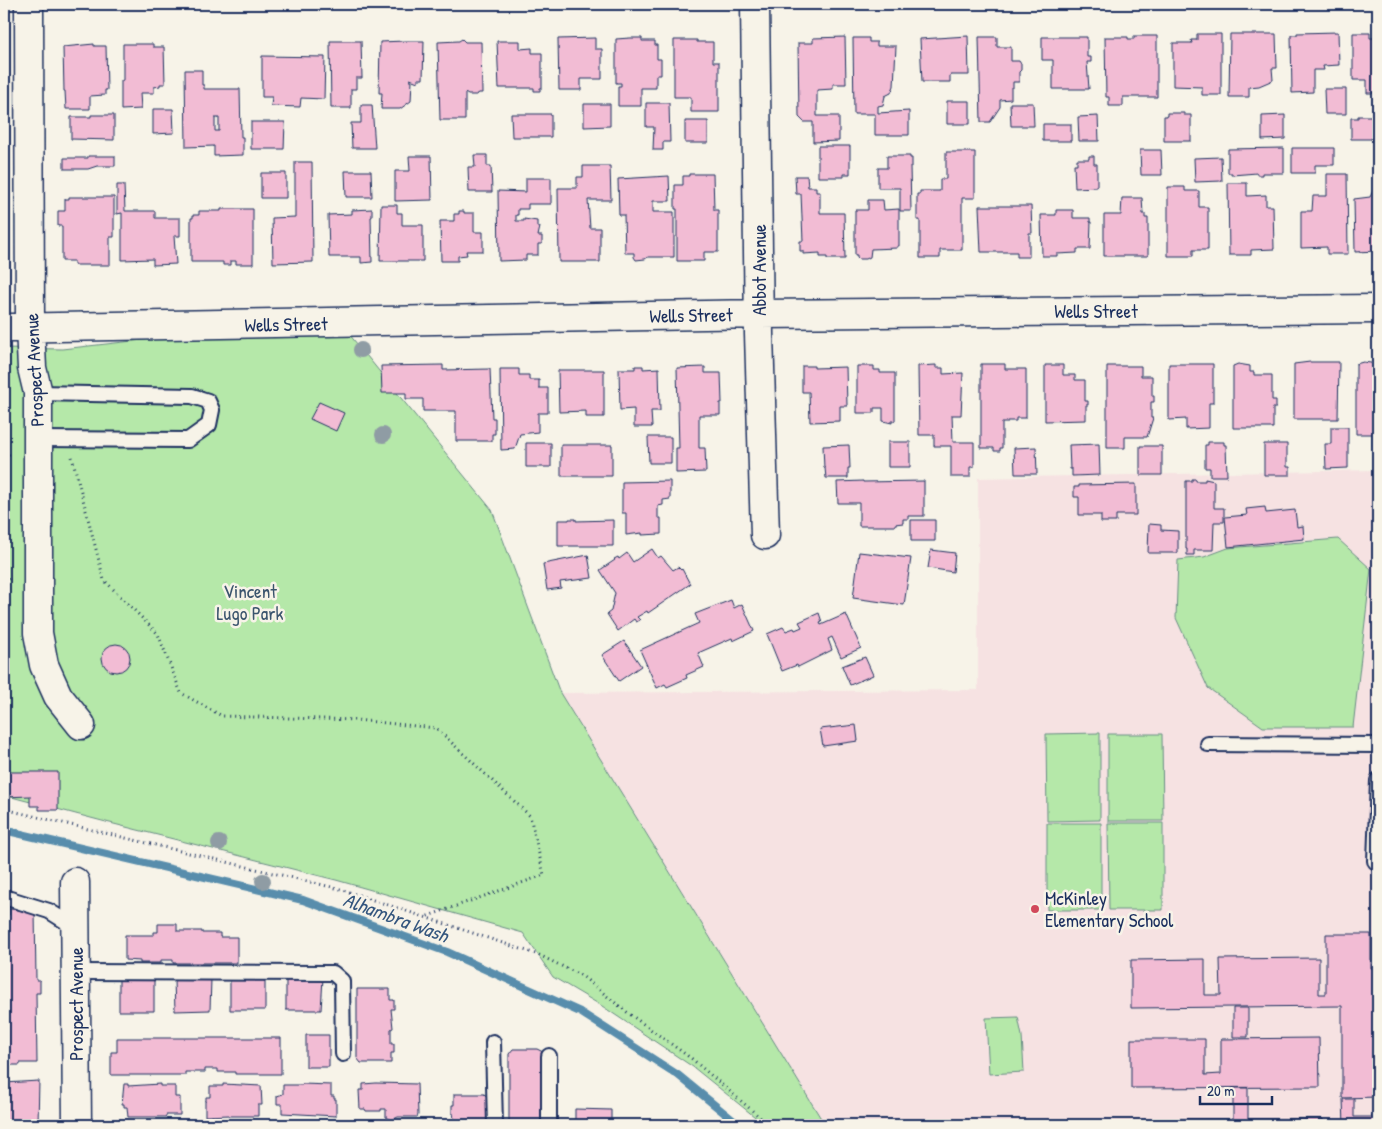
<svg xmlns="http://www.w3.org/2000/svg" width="1382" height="1129" viewBox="0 0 1382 1129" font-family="'Patrick Hand',sans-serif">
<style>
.built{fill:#f6e2e2}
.green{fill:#b5e8a9;stroke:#688c84}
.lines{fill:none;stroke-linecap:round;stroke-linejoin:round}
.stream{stroke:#588dac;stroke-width:8}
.building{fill:#f2bcd4;stroke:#1b2f5e;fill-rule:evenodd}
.lane-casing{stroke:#1b2f5e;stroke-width:18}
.street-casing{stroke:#1b2f5e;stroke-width:31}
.path{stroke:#1b2f5e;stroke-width:3;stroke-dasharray:1 4;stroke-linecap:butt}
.lane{stroke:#f7f3e8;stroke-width:14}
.street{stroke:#f7f3e8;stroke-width:28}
.tree{fill:#8f9ca4}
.poi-dot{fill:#d1495b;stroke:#f7f3e8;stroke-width:2}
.labels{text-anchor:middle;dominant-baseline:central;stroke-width:5;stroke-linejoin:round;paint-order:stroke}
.street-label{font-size:19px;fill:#1b2f5e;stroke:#f7f3e8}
.park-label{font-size:19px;fill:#3a546d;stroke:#f7f3e8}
.poi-label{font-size:19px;fill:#1b2f5e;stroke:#f7f3e8;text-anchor:start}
.water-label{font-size:20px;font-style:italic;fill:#34567e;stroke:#f7f3e8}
</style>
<rect width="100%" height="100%" fill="#f7f3e8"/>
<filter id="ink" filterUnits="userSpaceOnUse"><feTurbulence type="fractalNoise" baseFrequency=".02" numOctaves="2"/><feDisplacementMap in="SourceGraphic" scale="10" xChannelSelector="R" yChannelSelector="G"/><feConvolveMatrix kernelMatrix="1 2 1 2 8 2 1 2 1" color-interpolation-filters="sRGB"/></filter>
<g filter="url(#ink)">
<path class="built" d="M 1378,470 L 1378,1125 L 825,1125 L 560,693 L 978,690 L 978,478 Z"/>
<path class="green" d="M 349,334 L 492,510 L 560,693 L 825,1125 L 765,1125 L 693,1067 L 602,1006 L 553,977 L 523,933 L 336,880 L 106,822 L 4,795 L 4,348 L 62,349 L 177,336 Z
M 1338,539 L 1371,569 L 1353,727 L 1263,727 L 1208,688 L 1176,618 L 1178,560 L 1204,557 L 1228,548 Z
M 1100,733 L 1100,820 L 1047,821 L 1046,734 Z
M 1108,734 L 1162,734 L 1163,821 L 1108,821 Z
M 1047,823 L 1101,823 L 1101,910 L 1047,910 Z
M 1108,823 L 1163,823 L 1163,910 L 1109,910 Z
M 1018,1017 L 1022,1036 L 1024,1072 L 989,1074 L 986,1018 Z"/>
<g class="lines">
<path class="stream" d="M 4,830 L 303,900 L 447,952 L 580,1012 L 678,1075 L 739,1125"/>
</g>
<path class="building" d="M 1338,32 L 1339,65 L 1323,66 L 1324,70 L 1313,70 L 1313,92 L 1292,93 L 1291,35 L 1297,35 L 1297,33 Z
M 1353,33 L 1370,33 L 1370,38 L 1376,38 L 1376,42 L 1378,42 L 1378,93 L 1367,93 L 1367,80 L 1353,80 Z
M 1197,34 L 1221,34 L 1221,95 L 1202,95 L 1202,87 L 1173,86 L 1173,43 L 1192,43 L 1191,40 L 1197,40 Z
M 1230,34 L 1276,34 L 1277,68 L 1272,68 L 1273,80 L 1259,86 L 1249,87 L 1249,97 L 1229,97 Z
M 968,36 L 969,75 L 950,75 L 950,82 L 922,82 L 920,39 Z
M 1134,36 L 1157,36 L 1157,97 L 1123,97 L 1123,106 L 1109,106 L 1109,97 L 1106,97 L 1105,37 L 1128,37 L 1128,39 L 1134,39 Z
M 845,37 L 846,84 L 833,84 L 833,89 L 817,90 L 817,116 L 839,116 L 839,141 L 813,142 L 813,122 L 804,122 L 799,117 L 798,43 L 813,43 L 813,38 Z
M 979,37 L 997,37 L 997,47 L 1011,47 L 1011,61 L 1019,61 L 1021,64 L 1021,70 L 1019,72 L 1019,82 L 1013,82 L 1013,88 L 1011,88 L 1011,99 L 1000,100 L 1000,107 L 990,122 L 981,122 Z
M 1042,37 L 1087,37 L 1087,57 L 1091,57 L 1091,62 L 1087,62 L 1089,89 L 1053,89 L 1053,60 L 1042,60 Z
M 595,38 L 595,49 L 602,49 L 602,79 L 581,79 L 581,90 L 559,90 L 558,39 Z
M 630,38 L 642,38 L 642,41 L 655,41 L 655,45 L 657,45 L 657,59 L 661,59 L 661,75 L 656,75 L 656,88 L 641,88 L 641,106 L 618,106 L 618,86 L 621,86 L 621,83 L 616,83 L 616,39 Z
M 853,38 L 869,38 L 869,42 L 877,42 L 877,46 L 896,46 L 894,86 L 891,93 L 885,96 L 883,105 L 878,106 L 878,113 L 909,111 L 909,135 L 875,135 L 875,114 L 854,114 Z
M 462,39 L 465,42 L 481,42 L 482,93 L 479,93 L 476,95 L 468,95 L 465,93 L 465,120 L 440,120 L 438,42 L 459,41 Z
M 674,40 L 697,40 L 697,42 L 713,42 L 713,62 L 719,62 L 719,112 L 691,112 L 691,97 L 674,97 Z
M 330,41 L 361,41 L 362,78 L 356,78 L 356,89 L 351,89 L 351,108 L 331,108 Z
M 405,41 L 424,41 L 423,79 L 418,79 L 418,82 L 410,79 L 410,81 L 412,81 L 411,101 L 400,109 L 381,109 L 382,93 L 379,93 L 380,42 Z
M 497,41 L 520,41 L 520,49 L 532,48 L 532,53 L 542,53 L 542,88 L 540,88 L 540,91 L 534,91 L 534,88 L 499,88 Z
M 94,44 L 94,46 L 106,46 L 107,90 L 105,90 L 105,95 L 90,96 L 90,109 L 66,109 L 65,91 L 64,91 L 63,47 Z
M 123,44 L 153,44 L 153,47 L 164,47 L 165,84 L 160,84 L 160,86 L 154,87 L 154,93 L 140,93 L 141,109 L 121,110 L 121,81 L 123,80 Z
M 262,56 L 325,57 L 324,99 L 301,98 L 300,107 L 271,106 L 272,97 L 262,97 Z
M 185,70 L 202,70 L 202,85 L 204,85 L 204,89 L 240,89 L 241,137 L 243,137 L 243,155 L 214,156 L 214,146 L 186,147 ZM 215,118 L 219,118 L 219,131 L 215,131 Z
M 1324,89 L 1346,89 L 1346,114 L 1325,114 Z
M 947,101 L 970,101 L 970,124 L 947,124 Z
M 646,103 L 669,103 L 670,142 L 663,142 L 663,150 L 653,150 L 654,127 L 646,127 Z
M 1010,103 L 1033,103 L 1034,126 L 1011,126 Z
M 584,104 L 610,104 L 610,126 L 584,127 Z
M 361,105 L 372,105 L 375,148 L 352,148 L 351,123 L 361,123 Z
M 153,109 L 173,109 L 174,133 L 153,134 Z
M 1167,113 L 1184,113 L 1184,115 L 1191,115 L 1191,141 L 1164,141 L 1164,116 L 1167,116 Z
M 511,114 L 551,114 L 551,137 L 512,137 Z
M 91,115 L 114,115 L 114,140 L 71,139 L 71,117 L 91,117 Z
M 1285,115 L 1285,139 L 1262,140 L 1262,116 Z
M 1098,116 L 1099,141 L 1079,141 L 1078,117 Z
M 1358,116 L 1378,116 L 1378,139 L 1351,139 L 1351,118 L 1358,118 Z
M 685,121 L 708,121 L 708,143 L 685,143 Z
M 251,122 L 285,122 L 284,149 L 251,149 Z
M 1043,124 L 1071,124 L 1071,141 L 1043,141 Z
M 818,146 L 850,146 L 850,174 L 844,174 L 844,177 L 818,177 Z
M 1284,148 L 1284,173 L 1262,173 L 1262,175 L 1257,175 L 1257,173 L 1232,175 L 1232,173 L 1228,173 L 1228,149 Z
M 1292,148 L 1334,148 L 1334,165 L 1315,165 L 1315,173 L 1292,173 Z
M 1140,150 L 1161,150 L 1162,175 L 1141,175 Z
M 946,152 L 975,152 L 975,198 L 962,198 L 962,250 L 940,250 L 940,258 L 920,258 L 920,220 L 917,220 L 917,194 L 920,194 L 920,191 L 940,191 L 940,179 L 946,179 Z
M 474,155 L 487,155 L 487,166 L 491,166 L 492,192 L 469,192 L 468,167 L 475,167 Z
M 88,156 L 115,156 L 115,166 L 97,166 L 88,169 L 64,169 L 64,158 L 88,158 Z
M 409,156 L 431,156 L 432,200 L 395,201 L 395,171 L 410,171 Z
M 887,156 L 910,156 L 910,158 L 912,158 L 912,166 L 910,166 L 911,211 L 900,211 L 900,188 L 878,188 L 878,168 L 887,168 Z
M 1089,156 L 1094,156 L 1094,164 L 1097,164 L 1097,187 L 1075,188 L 1074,164 L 1077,164 L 1077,159 L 1089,159 Z
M 1221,157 L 1222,181 L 1195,182 L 1194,158 Z
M 1377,159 L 1378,159 L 1378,251 L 1355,252 L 1354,199 L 1370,197 L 1374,189 L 1378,189 Z
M 295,162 L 312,162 L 313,262 L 273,263 L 272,218 L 295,217 Z
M 583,166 L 610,166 L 611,200 L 588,200 L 590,228 L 600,228 L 600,262 L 559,262 L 558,188 L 577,188 L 577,177 L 583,177 Z
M 345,171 L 371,171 L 372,197 L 346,197 Z
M 261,173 L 286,173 L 286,198 L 261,198 Z
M 689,174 L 713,174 L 714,210 L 718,210 L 718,252 L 704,252 L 704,261 L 677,261 L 677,209 L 675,209 L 675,185 L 683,185 L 683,176 L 689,176 Z
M 1327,174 L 1347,174 L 1348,254 L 1327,254 L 1327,247 L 1301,248 L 1301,211 L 1312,211 L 1313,196 L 1327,196 Z
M 669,176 L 670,201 L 653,201 L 653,212 L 674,212 L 674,257 L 648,257 L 645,259 L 636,260 L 634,257 L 634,253 L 625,253 L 624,215 L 619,215 L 618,179 Z
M 795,176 L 807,176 L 808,187 L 816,187 L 816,192 L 820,192 L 820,213 L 844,213 L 845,259 L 827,259 L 827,257 L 820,257 L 820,253 L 803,254 L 803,251 L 800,251 L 800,241 L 803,241 L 801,194 L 796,194 Z
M 526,178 L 551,178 L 551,204 L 528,204 L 528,209 L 518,209 L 518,215 L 516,215 L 516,221 L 524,221 L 524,219 L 537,221 L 537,227 L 540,227 L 538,236 L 542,236 L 542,244 L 538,244 L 538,255 L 526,255 L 526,260 L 499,261 L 498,191 L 526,192 Z
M 1228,183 L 1247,183 L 1247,196 L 1266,195 L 1266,206 L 1273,206 L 1274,249 L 1251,250 L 1251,255 L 1229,255 Z
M 117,185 L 124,185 L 125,211 L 155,211 L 155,218 L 180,218 L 180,236 L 174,236 L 176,264 L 153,265 L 153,259 L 122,260 L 122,213 L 117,214 Z
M 1168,187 L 1185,187 L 1185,191 L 1199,191 L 1199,207 L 1208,207 L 1208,250 L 1193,250 L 1193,256 L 1168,256 Z
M 69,197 L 114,197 L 114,237 L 110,237 L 110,265 L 74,265 L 74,261 L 62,261 L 62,226 L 58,226 L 58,211 L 65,211 L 65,199 L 69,199 Z
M 1122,198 L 1142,198 L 1143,214 L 1145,214 L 1145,218 L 1148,218 L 1148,256 L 1104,256 L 1104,215 L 1121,215 Z
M 868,200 L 883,200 L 884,210 L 899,209 L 899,246 L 897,246 L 897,248 L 871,249 L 870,257 L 866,259 L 859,259 L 857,257 L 857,255 L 855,255 L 855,210 L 868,210 Z
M 381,205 L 397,205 L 397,213 L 402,213 L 402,225 L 423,225 L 423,261 L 380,261 Z
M 979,206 L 1031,206 L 1032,233 L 1029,233 L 1029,257 L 1017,257 L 1017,252 L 981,252 Z
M 221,209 L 253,209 L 253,264 L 236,264 L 236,261 L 230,261 L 230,265 L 223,265 L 223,262 L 191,262 L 191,218 L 193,218 L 193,215 L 199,215 L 199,211 L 221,211 Z
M 372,209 L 372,217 L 371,217 L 372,262 L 361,263 L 361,257 L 329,257 L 328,215 L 352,214 L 352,210 Z
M 1056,210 L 1073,210 L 1073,218 L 1090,218 L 1090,222 L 1091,222 L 1090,249 L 1077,249 L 1077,253 L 1057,254 L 1057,256 L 1042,256 L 1041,215 L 1056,215 Z
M 459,211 L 464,211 L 464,213 L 474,213 L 474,232 L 483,232 L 483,251 L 466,251 L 467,255 L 458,256 L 458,261 L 441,261 L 440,221 L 454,221 L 454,214 L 459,214 Z
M 1310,362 L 1339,362 L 1338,419 L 1294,419 L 1294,364 Z
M 1363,362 L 1378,364 L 1378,467 L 1377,467 L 1377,446 L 1373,446 L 1373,434 L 1356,434 L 1356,364 Z
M 981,364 L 1005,364 L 1005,369 L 1026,369 L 1026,418 L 1016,418 L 1016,421 L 1007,421 L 1007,423 L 1002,423 L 1002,448 L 1000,448 L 1000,451 L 994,451 L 994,448 L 981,448 Z
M 1169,364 L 1213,364 L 1213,403 L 1209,403 L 1209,428 L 1186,429 L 1186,419 L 1169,420 Z
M 1238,364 L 1250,366 L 1250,372 L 1254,372 L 1254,375 L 1272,375 L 1272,400 L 1276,400 L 1276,408 L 1273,408 L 1273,428 L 1233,428 L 1233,366 Z
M 443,365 L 443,370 L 490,369 L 492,418 L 495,418 L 495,434 L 492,434 L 492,441 L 456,441 L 456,411 L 423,411 L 423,399 L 406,399 L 406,393 L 382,393 L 381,366 Z
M 936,365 L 936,368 L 943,368 L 943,374 L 963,373 L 961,415 L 952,415 L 953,442 L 974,442 L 974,467 L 970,467 L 970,477 L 951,477 L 951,446 L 934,446 L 934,435 L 919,435 L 918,366 Z
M 1045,365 L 1063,365 L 1063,375 L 1075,375 L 1075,380 L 1085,380 L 1085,401 L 1088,401 L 1088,405 L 1086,405 L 1086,420 L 1045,421 Z
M 635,366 L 643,366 L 643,369 L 659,368 L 660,411 L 651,411 L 652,427 L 634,427 L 634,409 L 620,410 L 619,369 L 635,369 Z
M 802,366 L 814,366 L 814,368 L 846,367 L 847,406 L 840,406 L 840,421 L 810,422 L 809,392 L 802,392 Z
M 857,366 L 874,366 L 874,370 L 880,370 L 880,373 L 895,373 L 895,421 L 892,421 L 892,423 L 883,421 L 883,408 L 874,408 L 874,413 L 857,413 Z
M 1107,366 L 1141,366 L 1141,376 L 1152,376 L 1152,396 L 1154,396 L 1154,402 L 1151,402 L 1151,418 L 1153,418 L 1147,437 L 1125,437 L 1125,448 L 1107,448 Z
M 705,367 L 705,373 L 721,373 L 722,403 L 720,403 L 720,415 L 699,415 L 699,448 L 705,448 L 706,472 L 676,473 L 676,448 L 679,448 L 677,368 Z
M 500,369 L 519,369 L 519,375 L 529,375 L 529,380 L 539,380 L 539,388 L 548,388 L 548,413 L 538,413 L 538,432 L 520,434 L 515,449 L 501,450 Z
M 558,370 L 604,370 L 604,417 L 586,417 L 586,411 L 559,412 Z
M 319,402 L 344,413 L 336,431 L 310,419 Z
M 1331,427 L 1348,427 L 1348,468 L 1326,469 L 1325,444 L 1331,444 Z
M 648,437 L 671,437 L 671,463 L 649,463 Z
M 888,442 L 910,442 L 910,467 L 888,467 Z
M 1208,442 L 1224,442 L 1224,445 L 1226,445 L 1227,476 L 1210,476 L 1210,468 L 1205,468 L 1205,445 L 1208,445 Z
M 526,443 L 551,443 L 551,467 L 526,467 Z
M 1099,444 L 1100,475 L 1072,476 L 1072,469 L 1070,469 L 1069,445 Z
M 1264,444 L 1287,444 L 1287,467 L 1290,467 L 1290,475 L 1264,475 Z
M 561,445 L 612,445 L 612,476 L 561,476 Z
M 849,445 L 850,468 L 848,468 L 848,478 L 826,478 L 825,468 L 824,468 L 823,446 Z
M 1140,446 L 1162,446 L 1162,475 L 1140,475 Z
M 1036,447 L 1037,474 L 1015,474 L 1014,448 Z
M 1192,479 L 1196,479 L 1196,481 L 1205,481 L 1205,479 L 1214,481 L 1214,508 L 1224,508 L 1224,522 L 1214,522 L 1213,550 L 1194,550 L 1194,555 L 1187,555 L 1187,549 L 1186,549 L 1186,481 L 1192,481 Z
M 670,481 L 670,499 L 663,500 L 663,505 L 658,506 L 658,518 L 661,518 L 661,534 L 642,535 L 642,533 L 626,535 L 626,513 L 622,513 L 622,482 Z
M 863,481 L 863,482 L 924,481 L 924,516 L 908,516 L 908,519 L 903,519 L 903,523 L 895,524 L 895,526 L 859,526 L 859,503 L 838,503 L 837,482 Z
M 1136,484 L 1136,515 L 1116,515 L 1116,522 L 1101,522 L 1101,515 L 1079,515 L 1079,497 L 1074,497 L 1074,487 L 1079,487 L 1079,485 Z
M 1265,507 L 1266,513 L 1295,510 L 1297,527 L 1303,526 L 1304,539 L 1228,547 L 1225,517 L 1247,515 L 1246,509 Z
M 569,519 L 576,519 L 576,521 L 613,520 L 613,546 L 558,546 L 558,520 L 569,520 Z
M 911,520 L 935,520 L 935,541 L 911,541 Z
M 1149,524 L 1161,525 L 1161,530 L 1178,531 L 1178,553 L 1148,553 Z
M 652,549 L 658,558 L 661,556 L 673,570 L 678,567 L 681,570 L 682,569 L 690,584 L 648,613 L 647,611 L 637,617 L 640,620 L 636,622 L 634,619 L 618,631 L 607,614 L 611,611 L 615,593 L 600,570 L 615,560 L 614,559 L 618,557 L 619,559 L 627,553 L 633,562 Z
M 931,550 L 955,553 L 953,572 L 928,568 Z
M 859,552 L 911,558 L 904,605 L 853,598 Z
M 588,555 L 592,578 L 560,582 L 561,588 L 547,590 L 543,564 Z
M 731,600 L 734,608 L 742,604 L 754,631 L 733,641 L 732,638 L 698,653 L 704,667 L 686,675 L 687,678 L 667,687 L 665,684 L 657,688 L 640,650 L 699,623 L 695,614 Z
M 819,613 L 822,622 L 820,623 L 821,625 L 846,614 L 861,648 L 841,657 L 832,637 L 828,639 L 832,650 L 798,667 L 797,665 L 782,671 L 767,634 L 783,627 L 786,631 L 794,628 L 795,630 L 802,627 L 799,622 Z
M 624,641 L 641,666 L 619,681 L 602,655 Z
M102 658a14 14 0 1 1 28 0a14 14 0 1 1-28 0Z
M 865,657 L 873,675 L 850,685 L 842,666 Z
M 856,725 L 858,741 L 823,746 L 820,729 Z
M 4,772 L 58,772 L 58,810 L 39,810 L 39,806 L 30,806 L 30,796 L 4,797 Z
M 9,909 L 35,911 L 36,980 L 40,980 L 40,993 L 36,993 L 37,1063 L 20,1063 L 20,1065 L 4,1065 L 4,915 L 9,915 Z
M 158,924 L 177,924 L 177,931 L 202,931 L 202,933 L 220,933 L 220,937 L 237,937 L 237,963 L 173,963 L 173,960 L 161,960 L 161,963 L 140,963 L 140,961 L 125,960 L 125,935 L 154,935 L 154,932 L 158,932 Z
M 1326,934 L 1371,934 L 1371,968 L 1378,968 L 1378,1097 L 1342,1098 L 1342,1006 L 1131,1008 L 1131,960 L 1205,959 L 1205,995 L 1221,995 L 1220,959 L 1319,958 L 1319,994 L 1326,994 Z
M 265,978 L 265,1010 L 230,1010 L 230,979 Z
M 286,978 L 323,978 L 321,1010 L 286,1010 Z
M 211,979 L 210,1010 L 175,1011 L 174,980 Z
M 119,980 L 154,980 L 154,1011 L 119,1011 Z
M 357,989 L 390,989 L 390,1000 L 394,1000 L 394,1009 L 391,1009 L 393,1028 L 391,1029 L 391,1044 L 394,1044 L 394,1053 L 391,1053 L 391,1063 L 361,1063 L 357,1058 Z
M 1233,1008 L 1248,1008 L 1248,1037 L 1233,1037 Z
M 306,1035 L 329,1035 L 329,1067 L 306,1067 Z
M 117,1038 L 281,1038 L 281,1074 L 235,1074 L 235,1072 L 218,1072 L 218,1069 L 205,1069 L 205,1072 L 185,1072 L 185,1075 L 111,1075 L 111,1052 L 117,1052 Z
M 1319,1038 L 1320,1087 L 1131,1088 L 1131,1039 L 1205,1039 L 1205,1075 L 1221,1074 L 1221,1039 Z
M 513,1049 L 537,1049 L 543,1052 L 544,1125 L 509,1125 L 509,1054 Z
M 39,1081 L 38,1123 L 4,1122 L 4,1083 Z
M 376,1083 L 417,1084 L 418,1115 L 417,1117 L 398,1117 L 392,1120 L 386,1117 L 386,1109 L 381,1109 L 381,1111 L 366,1111 L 365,1109 L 360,1109 L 359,1090 L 363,1090 L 363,1084 Z
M 124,1084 L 128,1084 L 128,1086 L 160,1084 L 160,1086 L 175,1086 L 175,1097 L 180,1097 L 180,1115 L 166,1115 L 166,1117 L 128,1117 L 127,1107 L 124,1107 L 124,1104 L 122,1104 Z
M 223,1084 L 261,1086 L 262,1105 L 258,1105 L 258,1116 L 229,1116 L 229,1115 L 205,1116 L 205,1101 L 206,1101 L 206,1097 L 210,1097 L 210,1086 L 223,1086 Z
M 302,1084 L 331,1085 L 331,1096 L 334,1096 L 334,1099 L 336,1099 L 336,1116 L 282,1113 L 282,1104 L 277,1104 L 277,1096 L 283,1094 L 283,1085 L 302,1085 Z
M 1233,1088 L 1248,1088 L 1248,1119 L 1323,1119 L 1323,1125 L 1164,1125 L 1164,1119 L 1233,1119 Z
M 454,1094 L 484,1094 L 489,1098 L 489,1125 L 455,1125 L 453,1113 L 452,1113 L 452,1105 L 454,1105 Z
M 1343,1099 L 1354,1099 L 1354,1117 L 1378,1117 L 1378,1125 L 1344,1125 Z
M 575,1109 L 611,1110 L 611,1125 L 575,1124 Z"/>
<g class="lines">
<g class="lane-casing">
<path id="lane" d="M 38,393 L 192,396 L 208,401 L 212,410 L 209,425 L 188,440 L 38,439
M 1208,744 L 1378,745
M 1378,780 L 1375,861 L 1378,864
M 4,897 L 49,911 L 76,928
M 76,972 L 333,973 L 342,981 L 343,1054
M 493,1042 L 495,1125
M 549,1056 L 549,1125"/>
</g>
<g class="street-casing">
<path id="street" d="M 29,4 L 30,328 L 32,368 L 38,393 L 38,633 L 44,665 L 58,696 L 81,725
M 755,4 L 759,334 L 765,535
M 4,328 L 759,314 L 1378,309
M 75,882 L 77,1125"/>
</g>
<path class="path" d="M 4,455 L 13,455
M 72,457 L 104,580 L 158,634 L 181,693 L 222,716 L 356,720 L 436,728 L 530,816 L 544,875 L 425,917
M 4,582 L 12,577
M 4,633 L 13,633
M 4,809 L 340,889 L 539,955 L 582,976 L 628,1013 L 692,1059 L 769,1125"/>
<use href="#lane" class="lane"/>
<use href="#street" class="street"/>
</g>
<g class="tree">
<circle cx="361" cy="350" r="8"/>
<circle cx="383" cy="435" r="8"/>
<circle cx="219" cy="843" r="8"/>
<circle cx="263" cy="881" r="8"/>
</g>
</g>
<circle class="poi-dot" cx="1035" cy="909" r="5"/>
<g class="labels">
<g class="street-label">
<text transform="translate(759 270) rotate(-90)">Abbot Avenue</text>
<text x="1096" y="311">Wells Street</text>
<text transform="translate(691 315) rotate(-1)">Wells Street</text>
<text transform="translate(286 324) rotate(-1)">Wells Street</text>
<text transform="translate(34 370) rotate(-93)">Prospect Avenue</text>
<text transform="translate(76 1004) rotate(-90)">Prospect Avenue</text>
</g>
<g class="park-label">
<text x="250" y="591">Vincent<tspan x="250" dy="22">Lugo Park</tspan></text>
</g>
<g class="poi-label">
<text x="1045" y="898">McKinley<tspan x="1045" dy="22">Elementary School</tspan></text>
</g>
<g class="water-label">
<text transform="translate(396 917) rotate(20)">Alhambra Wash</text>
</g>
</g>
<rect width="1382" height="1129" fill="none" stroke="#f7f3e8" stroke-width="20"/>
<rect x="10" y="10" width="1362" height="1109" fill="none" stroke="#1b2f5e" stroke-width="2" filter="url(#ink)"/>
<path d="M1200 1096v8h72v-8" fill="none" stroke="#1b2f5e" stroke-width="2.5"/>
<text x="1207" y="1096" font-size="15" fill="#1b2f5e" stroke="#f7f3e8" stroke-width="4" paint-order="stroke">20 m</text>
</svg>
